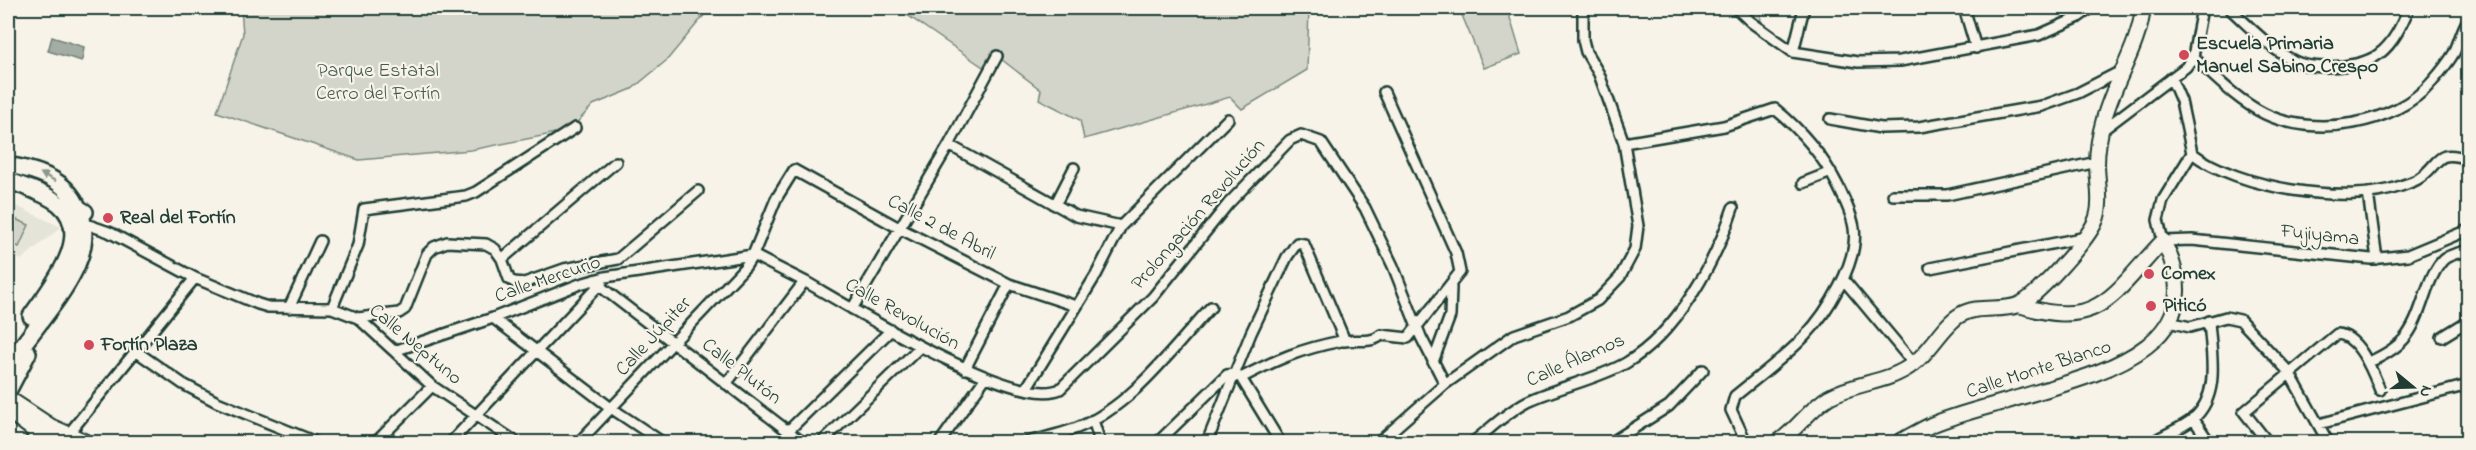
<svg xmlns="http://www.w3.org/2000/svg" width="2476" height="450" viewBox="0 0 2476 450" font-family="'Indie Flower',sans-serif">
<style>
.built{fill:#e5e4d9}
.green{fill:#d3d5ca;stroke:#79897f;stroke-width:1.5}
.water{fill:#a4ada3;stroke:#6f8077;stroke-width:1.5}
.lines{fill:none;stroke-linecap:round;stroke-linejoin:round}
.street-casing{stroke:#1f3d34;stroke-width:14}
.secondary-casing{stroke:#1f3d34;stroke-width:18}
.primary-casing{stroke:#1f3d34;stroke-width:20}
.street{stroke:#f7f3e8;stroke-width:9}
.secondary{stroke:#f7f3e8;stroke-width:14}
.primary{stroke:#f7f3e8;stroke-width:15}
.oneway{fill:#8b988e}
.poi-dot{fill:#d1495b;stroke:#f7f3e8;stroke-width:2}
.labels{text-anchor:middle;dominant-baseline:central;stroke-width:4.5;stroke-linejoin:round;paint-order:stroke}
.poi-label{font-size:20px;font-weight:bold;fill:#1f3d34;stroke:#f7f3e8;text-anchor:start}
.park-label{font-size:20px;fill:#435b52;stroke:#f7f3e8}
.street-label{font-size:20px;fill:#1f3d34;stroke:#f7f3e8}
</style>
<rect width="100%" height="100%" fill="#f7f3e8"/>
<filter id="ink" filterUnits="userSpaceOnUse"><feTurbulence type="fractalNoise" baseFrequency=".0167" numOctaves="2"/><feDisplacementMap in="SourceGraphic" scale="12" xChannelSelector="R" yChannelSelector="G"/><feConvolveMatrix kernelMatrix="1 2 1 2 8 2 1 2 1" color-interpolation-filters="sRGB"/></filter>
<g filter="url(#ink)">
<path class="built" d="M 8,202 L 61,227 L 21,260 L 8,253 Z"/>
<path class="green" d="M 241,8 L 710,8 L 667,60 L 632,89 L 593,105 L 571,129 L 542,136 L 471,150 L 359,160 L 217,112 L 243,34 Z
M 897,8 L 1309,8 L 1307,70 L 1242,109 L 1230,97 L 1084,139 L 1080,120 L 1039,99 L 1041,90 L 992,52 L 983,67 Z
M 1459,8 L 1507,8 L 1521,54 L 1484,68 Z
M 1741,8 L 1762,8 L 1760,27 Z
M 8,216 L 29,225 L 19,247 L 8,242 Z"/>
<path class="water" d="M 52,37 L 84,47 L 82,61 L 48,51 Z"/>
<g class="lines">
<g class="street-casing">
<path id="street" d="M 1736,8 L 1751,22 L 1793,52 L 1858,62 L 1900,61 L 2039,35 L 2077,18 L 2091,8
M 1964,8 L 1976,48
M 2229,8 C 2249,26 2269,48 2294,61 C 2314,71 2361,68 2379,54 C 2394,43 2402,24 2409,8
M 1793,52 L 1804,8
M 2193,57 C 2216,78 2237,100 2265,114 C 2315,138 2395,125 2432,82 C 2439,74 2448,63 2454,53 C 2459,42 2462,29 2468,20
M 2171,78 L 2181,101 L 2192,153 L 2163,200 L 2158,220 L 2163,241 L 2192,240 L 2371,259 L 2408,255 L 2468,230
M 1830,119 L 1881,128 L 1919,127 L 2042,106 L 2078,93 L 2123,70
M 2100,132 L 2186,67 L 2193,57 L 2202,8
M 1624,143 L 1724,126 L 1775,109 C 1801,130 1823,156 1838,186 C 1844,199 1852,214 1854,228 C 1859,262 1827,313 1804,337 C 1783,359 1758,377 1735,396 L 1731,410 L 1746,442
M 949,145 L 1076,216 L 1121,226
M 2192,153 C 2237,188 2347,206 2401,186 C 2406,184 2413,182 2418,179 C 2441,165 2433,148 2468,159
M 1803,183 L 1831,172
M 2368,193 L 2377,259
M 1893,195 L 1947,195 L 2097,162
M 1055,205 L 1074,168
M 83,223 L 109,232 L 195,278 L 258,304 L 268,307 L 332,308 L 358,318 L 432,386 L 516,442
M 753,255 C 770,264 788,273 806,282 C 850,307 1016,410 1060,389 L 1153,297 L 1228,204 L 1290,140 L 1301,135 L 1321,142 L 1365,208 L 1393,266 L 1421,337 L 1445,384
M 502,259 L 616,162
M 1930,268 L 2086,237
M 1843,279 L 1914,364
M 601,287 L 802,442
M 289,308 L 320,241
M 332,308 L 358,245 L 364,209 L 466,196 L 476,192 L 575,128
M 852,309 L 949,145 L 997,56
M 358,318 L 399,313 L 405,309 L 427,254 L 434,247 L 447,242 L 486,244 L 495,249 L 502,259 L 509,279 L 514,282 L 524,283 L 564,269 L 618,259 L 698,191
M 493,318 L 611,408 L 662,442
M 2169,322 L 2190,327 L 2226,317 L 2240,320 L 2289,372 L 2328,442
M 2442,337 L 2468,321
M 394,351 L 493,318 L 580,284 L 605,277 L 753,255
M 137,352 L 183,384 L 217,402 L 313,441
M 1433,362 L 1450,316 L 1451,287
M 2369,362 C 2410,344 2413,329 2427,289 C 2431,279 2435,268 2443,260 C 2449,254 2460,253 2468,250
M 965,369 L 1009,284
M 1238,376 L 1241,378 L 1280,442
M 1241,378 C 1277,359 1301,349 1341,341 C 1354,339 1372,344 1381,335 L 1408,338 L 1460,272 L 1456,253 L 1384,92
M 726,384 L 804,282
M 1026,389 L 1096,275 L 1121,226 L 1228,119
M 2193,418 L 2209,442
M 1093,420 L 1100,442
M 2319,424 L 2468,385
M 788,431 L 891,330
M 2156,440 C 2168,433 2182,428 2193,419 C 2221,395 2211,354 2209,321
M 2266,440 L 2244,412 L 2337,334 C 2359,335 2373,373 2380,390
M 30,442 L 38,429
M 62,442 L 195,278
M 376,442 L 432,386
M 451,442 L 602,282
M 579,442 L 745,267 L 753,255 L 776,199 L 794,170 L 899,228 L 1009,284 L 1076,306
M 822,442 L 920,347
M 940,442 L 986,377
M 1027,442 C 1044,438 1061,434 1077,428 C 1132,406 1172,349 1211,307
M 1158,442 L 1227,375 L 1233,374
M 1207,442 L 1251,333 L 1287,257 L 1297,243 L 1304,244 L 1345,341
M 1379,442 L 1445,384 L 1514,335 L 1569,316 L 1598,300 L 1620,277 L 1635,249 L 1638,226 L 1624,143 L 1599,74 L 1586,52 L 1583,40 L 1583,8
M 1473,442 C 1490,429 1508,411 1528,401 C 1558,387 1598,379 1626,363 C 1677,333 1715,263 1733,208
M 1612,442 L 1669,406 L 1703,370"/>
</g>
<g class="secondary-casing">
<path id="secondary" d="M 8,398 L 52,427 L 86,442
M 8,411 L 36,432 L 56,442
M 1778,442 C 1797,430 1809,409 1829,397 C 1856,382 1889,383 1913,364 C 1931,351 1943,325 1960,315 C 1978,304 2000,312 2018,305 C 2036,298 2087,240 2095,222 C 2103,205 2097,182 2097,164 C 2097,148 2100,133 2104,119 C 2114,81 2139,47 2143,8
M 1899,442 C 1909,437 1920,430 1931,425 C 1957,414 1987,407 2014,399 C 2089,376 2220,350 2163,241 C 2112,294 2101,331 2019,305"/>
</g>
<g class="primary-casing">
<path id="primary" d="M 8,165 C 18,167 29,169 39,173 C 80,188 94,228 76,267 C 61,300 28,335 8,366
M 8,180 C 24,187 44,192 59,204 C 96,235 50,288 31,316
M 59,204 L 80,209 L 85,212
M 8,391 L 28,353"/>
</g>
<use href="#street" class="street"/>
<use href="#secondary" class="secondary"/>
<use href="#primary" class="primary"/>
</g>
<defs><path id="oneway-solid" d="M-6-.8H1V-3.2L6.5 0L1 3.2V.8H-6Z" transform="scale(1.5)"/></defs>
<use class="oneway" href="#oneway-solid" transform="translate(48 177) rotate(-152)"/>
</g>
<g class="poi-dot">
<circle cx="2184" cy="55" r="6"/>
<circle cx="108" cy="218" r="6"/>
<circle cx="2149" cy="274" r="6"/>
<circle cx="2151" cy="306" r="6"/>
<circle cx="89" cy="345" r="6"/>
</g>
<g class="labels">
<g class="poi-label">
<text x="2196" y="44">Escuela Primaria<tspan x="2196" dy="23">Manuel Sabino Crespo</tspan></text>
<text x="120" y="218">Real del Fortín</text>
<text x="2161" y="274">Comex</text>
<text x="2163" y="306">Piticó</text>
<text x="101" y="345">Fortín Plaza</text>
</g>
<g class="park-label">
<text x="378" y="71">Parque Estatal<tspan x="378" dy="23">Cerro del Fortín</tspan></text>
</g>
<g class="street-label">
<text transform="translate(1199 215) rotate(-49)">Prolongación Revolución</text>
<text transform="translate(941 228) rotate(28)">Calle 2 de Abril</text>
<text transform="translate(2320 236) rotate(6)">Fujiyama</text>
<text transform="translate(548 280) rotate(-19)">Calle Mercurio</text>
<text transform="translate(902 315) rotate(29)">Calle Revolución</text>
<text transform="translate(654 337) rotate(-47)">Calle Júpiter</text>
<text transform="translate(415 345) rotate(40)">Calle Neptuno</text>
<text transform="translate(1576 361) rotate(-24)">Calle Álamos</text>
<text transform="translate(2039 370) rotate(-18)">Calle Monte Blanco</text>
<text transform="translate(741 372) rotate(38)">Calle Plutón</text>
</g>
</g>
<rect width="2476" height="450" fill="none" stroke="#f7f3e8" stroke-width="30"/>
<rect x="15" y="15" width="2446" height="420" fill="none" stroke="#1f3d34" stroke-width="2" filter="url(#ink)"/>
<g transform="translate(2413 387) rotate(109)" stroke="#f7f3e8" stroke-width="4.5" paint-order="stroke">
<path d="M0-4.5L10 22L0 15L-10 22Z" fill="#1f3d34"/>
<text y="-9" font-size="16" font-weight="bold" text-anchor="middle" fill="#1f3d34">N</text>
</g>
</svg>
